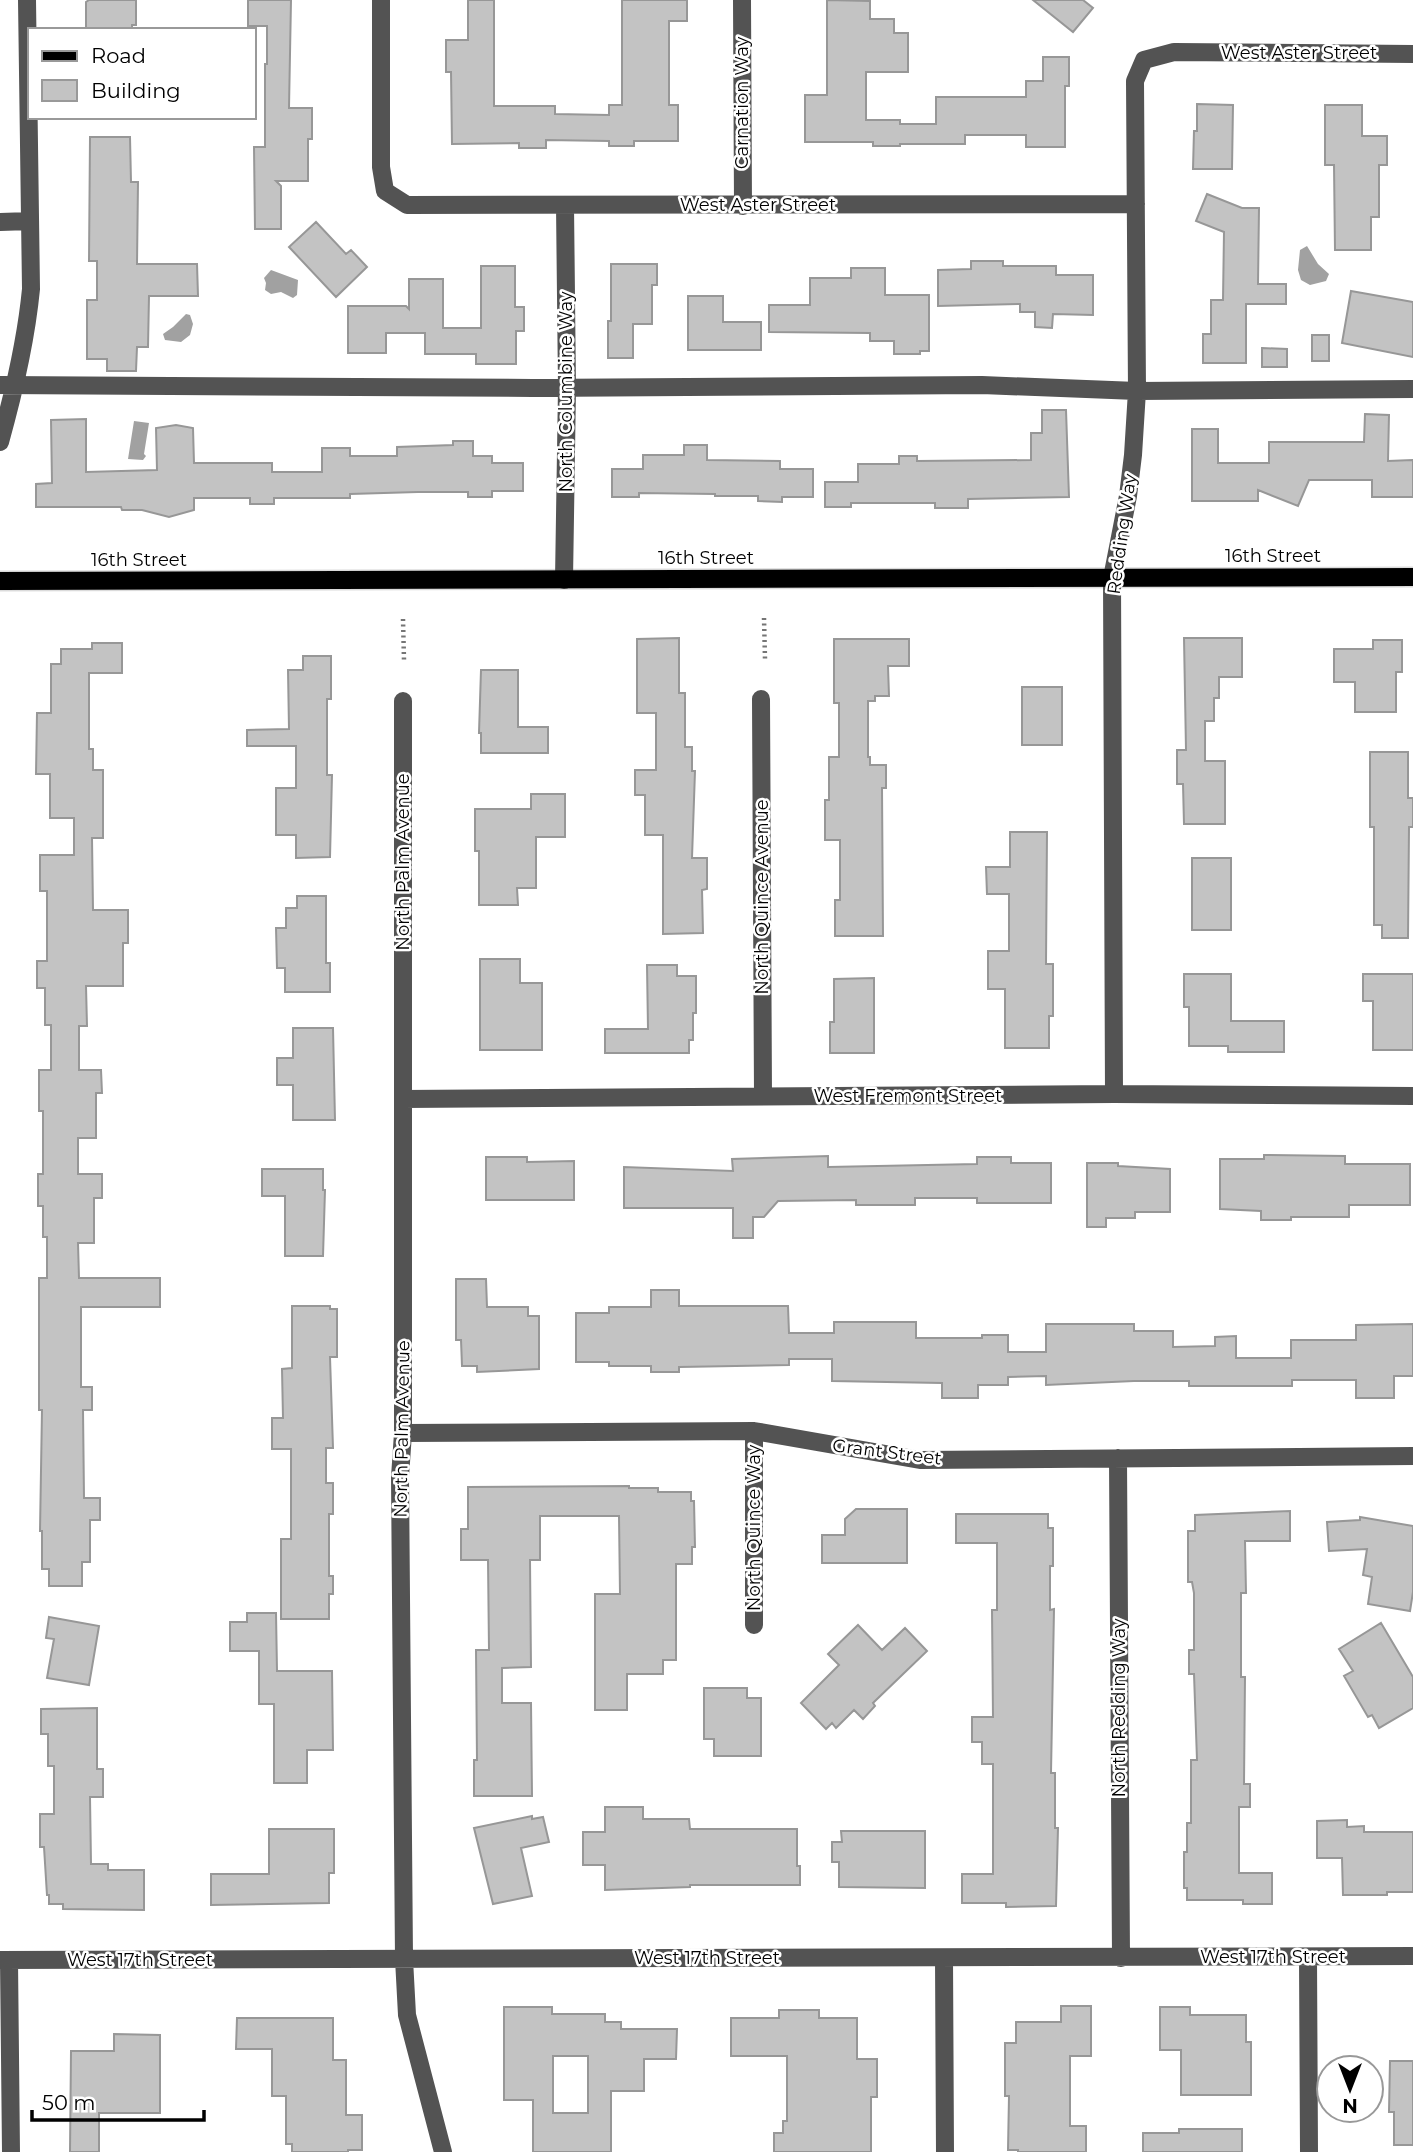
<svg xmlns="http://www.w3.org/2000/svg" width="1413" height="2152" viewBox="0 0 1413 2152" font-family="Montserrat,sans-serif">
<style>
.water{fill:#a1a1a1}
.building{fill:#c3c3c3;stroke:#979797;stroke-width:2;fill-rule:evenodd}
.lines{fill:none;stroke-linecap:round;stroke-linejoin:round}
.major-casing{stroke:#dbdbdb;stroke-width:21}
.path{stroke:#757575;stroke-width:4.5;stroke-dasharray:2 3.5;stroke-linecap:butt}
.minor{stroke:#535353;stroke-width:18}
.major{stroke:#000;stroke-width:18}
.labels{text-anchor:middle;dominant-baseline:central;stroke-width:5;stroke-linejoin:round;paint-order:stroke}
.street-label{font-size:18px;fill:#000;stroke:#fff}
</style>
<rect width="100%" height="100%" fill="#fff"/>
<path class="water" d="M 1307,246 L 1318,264 L 1329,274 L 1326,281 L 1310,285 L 1301,280 L 1298,270 L 1300,250 Z
M 271,270 L 298,280 L 297,295 L 293,298 L 281,292 L 271,294 L 265,290 L 266,283 L 264,278 Z
M 186,314 L 190,315 L 193,324 L 190,335 L 181,342 L 165,340 L 163,334 L 173,327 Z
M 134,421 L 149,423 L 144,454 L 146,456 L 143,460 L 128,459 Z"/>
<path class="building" d="M 89,0 L 136,0 L 136,25 L 132,25 L 132,30 L 86,30 L 86,2 Z
M 248,0 L 291,0 L 289,108 L 312,108 L 312,139 L 308,139 L 308,181 L 276,181 L 281,186 L 281,229 L 255,229 L 254,147 L 265,147 L 265,64 L 267,64 L 267,26 L 248,26 Z
M 468,0 L 494,0 L 494,106 L 555,106 L 555,114 L 609,115 L 609,105 L 622,105 L 622,0 L 687,0 L 687,21 L 669,21 L 669,105 L 678,105 L 678,141 L 634,141 L 634,146 L 609,146 L 609,141 L 546,140 L 546,148 L 519,148 L 519,143 L 452,144 L 451,72 L 446,72 L 446,40 L 468,40 Z
M 827,0 L 870,1 L 870,19 L 894,19 L 894,33 L 908,33 L 908,72 L 866,72 L 866,120 L 900,120 L 900,124 L 936,124 L 936,97 L 1026,97 L 1026,81 L 1043,81 L 1043,57 L 1069,57 L 1069,86 L 1065,86 L 1065,147 L 1026,147 L 1026,135 L 965,135 L 965,144 L 900,144 L 900,146 L 873,146 L 873,142 L 805,142 L 805,95 L 827,95 Z
M 1033,0 L 1083,0 L 1093,8 L 1073,32 Z
M 1197,104 L 1233,105 L 1232,169 L 1193,169 L 1194,131 L 1197,131 Z
M 1325,105 L 1362,105 L 1362,136 L 1387,136 L 1387,165 L 1379,165 L 1379,217 L 1371,217 L 1371,250 L 1335,250 L 1334,165 L 1325,165 Z
M 90,137 L 130,137 L 131,182 L 138,182 L 137,264 L 197,264 L 198,296 L 149,296 L 148,347 L 137,347 L 136,371 L 107,371 L 107,359 L 87,359 L 87,300 L 97,300 L 97,261 L 89,261 Z
M 1207,194 L 1242,208 L 1259,208 L 1258,284 L 1286,284 L 1286,304 L 1246,304 L 1246,363 L 1203,363 L 1203,334 L 1211,334 L 1211,300 L 1223,300 L 1224,232 L 1196,221 Z
M 316,222 L 346,254 L 351,250 L 367,267 L 336,297 L 289,247 Z
M 971,261 L 1003,261 L 1003,266 L 1056,266 L 1056,275 L 1093,275 L 1093,315 L 1053,314 L 1052,328 L 1035,327 L 1035,312 L 1020,312 L 1020,304 L 938,306 L 938,270 L 971,269 Z
M 611,264 L 657,264 L 657,285 L 652,285 L 652,324 L 633,324 L 633,358 L 608,358 L 608,321 L 611,321 Z
M 481,266 L 515,266 L 515,307 L 524,307 L 524,331 L 516,331 L 516,364 L 476,364 L 476,354 L 425,354 L 425,333 L 386,333 L 386,353 L 348,353 L 348,306 L 406,306 L 409,309 L 409,279 L 443,279 L 443,328 L 481,328 Z
M 851,268 L 885,268 L 885,295 L 929,295 L 929,351 L 920,351 L 920,354 L 894,354 L 894,341 L 870,341 L 870,333 L 769,332 L 769,305 L 810,305 L 810,278 L 851,278 Z
M 1351,291 L 1413,302 L 1413,357 L 1342,343 Z
M 688,296 L 723,296 L 723,322 L 761,322 L 761,350 L 688,350 Z
M 1312,335 L 1329,335 L 1329,361 L 1312,361 Z
M 1262,348 L 1287,349 L 1287,367 L 1262,367 Z
M 1042,410 L 1066,410 L 1069,497 L 968,499 L 968,508 L 935,508 L 935,503 L 851,503 L 851,507 L 825,507 L 825,482 L 858,482 L 858,464 L 899,464 L 899,456 L 917,456 L 917,461 L 1031,460 L 1031,433 L 1042,433 Z
M 1365,414 L 1389,415 L 1388,461 L 1413,460 L 1413,497 L 1372,497 L 1372,480 L 1309,480 L 1298,506 L 1258,490 L 1258,501 L 1192,501 L 1192,429 L 1218,429 L 1218,463 L 1269,463 L 1269,442 L 1364,442 Z
M 86,419 L 86,472 L 157,470 L 156,428 L 176,425 L 193,428 L 194,463 L 272,463 L 272,472 L 322,472 L 322,448 L 350,448 L 350,456 L 397,456 L 397,447 L 453,445 L 453,441 L 473,441 L 473,456 L 492,456 L 492,463 L 523,463 L 523,491 L 492,491 L 492,497 L 468,497 L 468,492 L 418,492 L 350,494 L 350,498 L 274,498 L 274,504 L 250,504 L 250,498 L 194,498 L 194,510 L 169,517 L 142,510 L 122,510 L 121,507 L 36,507 L 36,484 L 52,483 L 51,420 Z
M 684,445 L 707,445 L 707,460 L 780,461 L 780,469 L 813,469 L 813,497 L 782,497 L 782,502 L 758,501 L 758,496 L 715,496 L 715,494 L 639,493 L 639,497 L 612,497 L 612,469 L 643,469 L 643,455 L 684,455 Z
M 679,638 L 679,693 L 685,693 L 685,747 L 692,747 L 692,771 L 695,771 L 692,858 L 707,858 L 707,889 L 702,890 L 703,933 L 663,934 L 663,835 L 645,835 L 645,795 L 635,795 L 635,770 L 656,770 L 656,713 L 637,713 L 637,639 Z
M 1184,638 L 1242,638 L 1242,677 L 1219,677 L 1219,698 L 1214,698 L 1214,721 L 1205,721 L 1205,761 L 1225,761 L 1225,824 L 1184,824 L 1183,784 L 1177,784 L 1177,750 L 1186,750 Z
M 834,639 L 909,639 L 909,666 L 888,666 L 889,696 L 875,696 L 875,701 L 868,701 L 868,757 L 870,757 L 870,765 L 886,765 L 886,788 L 882,788 L 883,936 L 835,936 L 835,900 L 840,900 L 840,840 L 825,840 L 825,800 L 829,800 L 829,757 L 839,757 L 839,703 L 834,703 Z
M 1373,640 L 1402,640 L 1402,672 L 1396,672 L 1396,712 L 1355,712 L 1355,682 L 1334,682 L 1334,649 L 1373,649 Z
M 92,643 L 122,643 L 122,673 L 89,673 L 89,749 L 93,749 L 93,770 L 103,770 L 103,838 L 92,838 L 93,910 L 128,910 L 128,943 L 123,943 L 123,986 L 86,986 L 87,1026 L 79,1026 L 79,1070 L 101,1070 L 102,1093 L 96,1093 L 96,1138 L 78,1138 L 78,1174 L 102,1174 L 102,1198 L 94,1198 L 94,1243 L 78,1243 L 79,1278 L 160,1278 L 160,1307 L 81,1307 L 81,1387 L 92,1387 L 92,1410 L 83,1410 L 84,1498 L 100,1498 L 100,1520 L 90,1520 L 90,1562 L 82,1562 L 82,1586 L 49,1586 L 49,1569 L 42,1569 L 42,1531 L 40,1531 L 42,1410 L 39,1410 L 39,1278 L 47,1278 L 47,1237 L 43,1237 L 43,1206 L 38,1206 L 38,1174 L 43,1174 L 43,1111 L 39,1111 L 39,1070 L 51,1070 L 51,1025 L 45,1025 L 45,988 L 37,988 L 37,961 L 47,961 L 47,891 L 40,891 L 40,855 L 74,855 L 74,818 L 50,818 L 50,774 L 36,774 L 37,713 L 51,713 L 51,664 L 61,664 L 61,649 L 92,649 Z
M 303,656 L 331,656 L 331,699 L 327,699 L 327,775 L 332,775 L 330,857 L 296,858 L 296,835 L 276,835 L 276,788 L 296,788 L 296,746 L 247,746 L 247,730 L 289,729 L 288,670 L 303,670 Z
M 481,670 L 518,670 L 518,727 L 548,727 L 548,753 L 481,753 L 481,733 L 479,733 Z
M 1022,687 L 1062,687 L 1062,745 L 1022,745 Z
M 1370,752 L 1408,752 L 1408,798 L 1413,798 L 1413,827 L 1409,827 L 1408,938 L 1382,938 L 1382,925 L 1374,925 L 1374,827 L 1370,827 Z
M 531,794 L 565,794 L 565,837 L 536,837 L 536,888 L 517,888 L 518,905 L 479,905 L 479,851 L 475,851 L 475,809 L 531,809 Z
M 1010,832 L 1047,832 L 1046,964 L 1053,964 L 1053,1016 L 1049,1016 L 1049,1048 L 1005,1048 L 1005,989 L 988,989 L 988,951 L 1009,951 L 1009,894 L 987,894 L 986,867 L 1010,867 Z
M 1192,858 L 1231,858 L 1231,930 L 1192,930 Z
M 297,896 L 326,896 L 326,963 L 330,963 L 330,992 L 285,992 L 285,968 L 277,968 L 276,928 L 286,928 L 286,908 L 297,908 Z
M 480,959 L 520,959 L 520,983 L 542,983 L 542,1050 L 480,1050 Z
M 647,965 L 677,965 L 677,976 L 696,976 L 696,1013 L 693,1013 L 693,1040 L 689,1040 L 689,1053 L 605,1053 L 605,1029 L 648,1029 Z
M 1184,974 L 1231,974 L 1231,1021 L 1284,1021 L 1284,1052 L 1228,1052 L 1228,1046 L 1189,1046 L 1189,1007 L 1184,1007 Z
M 1363,974 L 1413,974 L 1413,1050 L 1373,1050 L 1373,1001 L 1363,1001 Z
M 874,978 L 874,1053 L 830,1053 L 830,1022 L 834,1022 L 834,979 Z
M 293,1028 L 333,1028 L 335,1120 L 293,1120 L 293,1085 L 277,1085 L 277,1058 L 293,1058 Z
M 1264,1155 L 1345,1156 L 1345,1164 L 1410,1164 L 1410,1205 L 1349,1205 L 1349,1217 L 1291,1217 L 1291,1220 L 1261,1220 L 1261,1211 L 1220,1209 L 1220,1159 L 1264,1159 Z
M 828,1156 L 828,1167 L 977,1164 L 977,1157 L 1011,1157 L 1011,1163 L 1051,1163 L 1051,1203 L 977,1203 L 977,1198 L 915,1198 L 915,1205 L 856,1205 L 856,1200 L 778,1201 L 764,1217 L 753,1217 L 753,1238 L 733,1238 L 733,1208 L 624,1208 L 624,1167 L 733,1171 L 732,1159 Z
M 486,1157 L 527,1157 L 527,1162 L 574,1161 L 574,1200 L 486,1200 Z
M 1087,1163 L 1118,1163 L 1118,1166 L 1170,1169 L 1170,1212 L 1135,1212 L 1135,1218 L 1106,1218 L 1106,1227 L 1087,1227 Z
M 262,1169 L 323,1169 L 323,1190 L 325,1190 L 323,1256 L 285,1256 L 285,1196 L 262,1196 Z
M 456,1279 L 486,1279 L 487,1307 L 528,1307 L 528,1316 L 539,1316 L 539,1369 L 477,1372 L 477,1366 L 462,1366 L 461,1340 L 456,1340 Z
M 651,1290 L 679,1290 L 679,1306 L 788,1306 L 789,1333 L 834,1333 L 834,1322 L 916,1322 L 916,1338 L 982,1338 L 982,1335 L 1008,1335 L 1008,1352 L 1046,1352 L 1046,1324 L 1134,1324 L 1134,1331 L 1173,1331 L 1173,1347 L 1215,1346 L 1215,1337 L 1236,1336 L 1236,1358 L 1291,1358 L 1291,1340 L 1356,1340 L 1356,1325 L 1413,1324 L 1413,1376 L 1394,1376 L 1394,1398 L 1356,1398 L 1356,1380 L 1292,1380 L 1292,1386 L 1189,1386 L 1189,1381 L 1134,1381 L 1046,1385 L 1046,1376 L 1008,1377 L 1008,1385 L 978,1385 L 978,1398 L 942,1398 L 942,1383 L 832,1381 L 832,1359 L 789,1359 L 789,1365 L 679,1367 L 679,1372 L 651,1372 L 651,1366 L 609,1366 L 609,1362 L 576,1362 L 576,1313 L 609,1313 L 609,1307 L 651,1307 Z
M 292,1306 L 330,1306 L 330,1309 L 337,1309 L 337,1357 L 330,1357 L 333,1448 L 326,1448 L 326,1483 L 333,1483 L 333,1514 L 329,1514 L 329,1576 L 333,1576 L 333,1594 L 329,1594 L 329,1619 L 281,1619 L 281,1539 L 291,1539 L 291,1449 L 272,1449 L 272,1418 L 283,1418 L 282,1369 L 292,1368 Z
M 629,1486 L 629,1488 L 658,1488 L 658,1492 L 691,1492 L 691,1501 L 694,1501 L 695,1547 L 692,1547 L 692,1564 L 676,1564 L 676,1660 L 663,1660 L 663,1674 L 627,1674 L 627,1710 L 595,1710 L 595,1594 L 620,1594 L 619,1516 L 540,1516 L 540,1560 L 530,1560 L 531,1667 L 502,1668 L 502,1703 L 531,1703 L 532,1796 L 474,1796 L 474,1760 L 477,1760 L 476,1650 L 489,1650 L 488,1560 L 461,1560 L 461,1529 L 468,1529 L 468,1487 Z
M 856,1509 L 907,1509 L 907,1563 L 822,1563 L 822,1535 L 845,1535 L 845,1519 Z
M 1290,1511 L 1290,1541 L 1245,1541 L 1246,1593 L 1241,1593 L 1241,1677 L 1245,1677 L 1244,1784 L 1250,1784 L 1250,1807 L 1239,1807 L 1239,1873 L 1272,1873 L 1272,1904 L 1243,1904 L 1243,1900 L 1187,1900 L 1187,1888 L 1184,1888 L 1184,1852 L 1187,1852 L 1187,1823 L 1191,1823 L 1191,1760 L 1197,1760 L 1194,1674 L 1189,1674 L 1189,1650 L 1194,1650 L 1194,1593 L 1192,1582 L 1188,1582 L 1188,1531 L 1195,1531 L 1195,1515 Z
M 956,1514 L 1048,1514 L 1048,1528 L 1053,1528 L 1053,1566 L 1050,1566 L 1050,1610 L 1054,1609 L 1051,1773 L 1055,1773 L 1055,1828 L 1058,1828 L 1056,1906 L 1006,1907 L 1006,1903 L 962,1903 L 962,1874 L 993,1874 L 993,1764 L 982,1764 L 982,1742 L 972,1742 L 972,1717 L 993,1717 L 992,1610 L 997,1610 L 997,1543 L 956,1543 Z
M 1360,1517 L 1413,1526 L 1413,1592 L 1410,1611 L 1368,1604 L 1372,1577 L 1363,1575 L 1367,1549 L 1329,1551 L 1327,1522 L 1360,1520 Z
M 247,1613 L 276,1613 L 277,1671 L 332,1671 L 333,1750 L 307,1750 L 307,1783 L 274,1783 L 274,1704 L 259,1704 L 259,1651 L 230,1651 L 230,1622 L 247,1622 Z
M 49,1617 L 99,1626 L 89,1685 L 47,1678 L 54,1639 L 46,1638 Z
M 1381,1623 L 1413,1677 L 1413,1708 L 1379,1728 L 1372,1715 L 1368,1717 L 1344,1676 L 1353,1671 L 1339,1649 Z
M 858,1625 L 882,1650 L 905,1628 L 927,1651 L 873,1703 L 875,1706 L 863,1719 L 854,1710 L 836,1728 L 832,1723 L 826,1729 L 801,1703 L 839,1665 L 828,1654 Z
M 704,1688 L 747,1688 L 747,1698 L 761,1698 L 761,1756 L 714,1756 L 714,1739 L 704,1739 Z
M 97,1708 L 97,1769 L 103,1769 L 103,1797 L 90,1797 L 91,1864 L 108,1864 L 108,1870 L 144,1870 L 144,1910 L 63,1909 L 63,1904 L 49,1904 L 49,1895 L 47,1895 L 44,1847 L 40,1847 L 40,1814 L 54,1814 L 54,1766 L 48,1766 L 48,1734 L 41,1734 L 41,1709 Z
M 605,1807 L 643,1807 L 643,1819 L 689,1819 L 690,1829 L 797,1829 L 797,1866 L 800,1866 L 800,1885 L 690,1885 L 690,1887 L 605,1890 L 605,1865 L 583,1865 L 583,1832 L 605,1832 Z
M 532,1816 L 532,1819 L 543,1817 L 549,1842 L 521,1848 L 532,1896 L 493,1904 L 474,1828 Z
M 1347,1820 L 1347,1827 L 1364,1826 L 1364,1832 L 1413,1832 L 1413,1892 L 1387,1892 L 1387,1895 L 1343,1895 L 1342,1858 L 1317,1858 L 1317,1821 Z
M 269,1829 L 334,1829 L 334,1873 L 329,1873 L 329,1903 L 211,1905 L 211,1874 L 269,1874 Z
M 841,1831 L 925,1831 L 925,1888 L 839,1887 L 839,1862 L 832,1862 L 832,1842 L 842,1842 Z
M 1061,2006 L 1091,2006 L 1091,2056 L 1070,2056 L 1070,2126 L 1086,2126 L 1086,2152 L 1018,2152 L 1018,2150 L 1008,2150 L 1009,2096 L 1005,2096 L 1005,2043 L 1016,2043 L 1016,2022 L 1061,2022 Z
M 504,2007 L 552,2007 L 552,2014 L 605,2014 L 605,2022 L 621,2022 L 621,2029 L 677,2029 L 676,2059 L 644,2059 L 644,2091 L 611,2091 L 611,2152 L 533,2152 L 533,2100 L 504,2100 ZM 553,2056 L 588,2056 L 588,2113 L 553,2113 Z
M 1160,2007 L 1190,2007 L 1190,2015 L 1246,2015 L 1246,2042 L 1251,2042 L 1251,2095 L 1181,2095 L 1181,2050 L 1160,2050 Z
M 779,2010 L 819,2010 L 819,2018 L 857,2018 L 857,2059 L 877,2059 L 877,2097 L 871,2097 L 871,2152 L 774,2152 L 774,2133 L 783,2133 L 783,2121 L 787,2121 L 787,2056 L 731,2056 L 731,2018 L 779,2018 Z
M 237,2018 L 333,2018 L 333,2060 L 346,2060 L 346,2115 L 362,2115 L 362,2150 L 348,2150 L 348,2152 L 292,2152 L 292,2144 L 286,2144 L 286,2096 L 272,2096 L 272,2049 L 236,2049 Z
M 114,2034 L 160,2035 L 160,2113 L 99,2113 L 99,2152 L 70,2152 L 71,2051 L 114,2051 Z
M 1390,2061 L 1413,2061 L 1413,2145 L 1394,2145 L 1394,2112 L 1389,2112 Z
M 1179,2129 L 1242,2129 L 1242,2152 L 1143,2152 L 1143,2133 L 1179,2133 Z"/>
<g class="lines">
<g class="major-casing">
<path id="major" d="M 0,581 L 1413,577"/>
</g>
<path class="path" d="M 764,618 L 765,659
M 403,619 L 404,660"/>
<path class="minor" d="M 381,0 L 381,167 L 385,191 L 407,205 L 1136,204
M 742,0 L 743,206
M 0,222 L 30,221
M 0,385 L 533,388 L 982,385 L 1137,391 L 1413,389
M 0,442 C 14,392 26,341 31,289 L 27,0
M 564,580 L 567,388 L 565,205
M 761,699 L 763,1096
M 403,701 L 403,1433 L 400,1477 L 404,1959 L 407,2015 L 443,2152
M 1114,1094 L 1112,578 L 1128,496 L 1133,455 L 1137,391 L 1135,81 L 1144,60 L 1174,52 L 1413,54
M 403,1099 L 1114,1094 L 1413,1096
M 754,1431 L 754,1625
M 403,1433 L 754,1431 L 920,1460 L 1413,1456
M 1118,1458 L 1121,1958
M 1308,1957 L 1309,2152
M 944,1958 L 945,2152
M 0,1960 L 1413,1956
M 9,1960 L 11,2152"/>
<use href="#major" class="major"/>
</g>
<g class="labels">
<g class="street-label">
<text x="1299" y="53">West Aster Street</text>
<text transform="translate(742 103) rotate(-90)">Carnation Way</text>
<text x="758" y="205">West Aster Street</text>
<text transform="translate(566 392) rotate(-90)">North Columbine Way</text>
<text transform="translate(1122 534) rotate(-82)">Redding Way</text>
<text x="1273" y="556">16th Street</text>
<text x="706" y="558">16th Street</text>
<text x="139" y="560">16th Street</text>
<text transform="translate(403 862) rotate(-90)">North Palm Avenue</text>
<text transform="translate(762 897) rotate(-90)">North Quince Avenue</text>
<text x="908" y="1096">West Fremont Street</text>
<text transform="translate(402 1429) rotate(-89)">North Palm Avenue</text>
<text transform="translate(887 1452) rotate(7)">Grant Street</text>
<text transform="translate(754 1528) rotate(-90)">North Quince Way</text>
<text transform="translate(1119 1708) rotate(-90)">North Redding Way</text>
<text x="1273" y="1957">West 17th Street</text>
<text x="707" y="1958">West 17th Street</text>
<text x="140" y="1960">West 17th Street</text>
</g>
</g>
<rect x="28" y="28" width="228" height="91" fill="#ffffff" stroke="#999999" stroke-width="2"/>
<rect x="42" y="51" width="35" height="10" fill="#000000" stroke="#999999" stroke-width="2"/>
<text x="91" y="63" font-size="21" fill="#000000">Road</text>
<rect x="42" y="80" width="35" height="21" fill="#c3c3c3" stroke="#999999" stroke-width="2"/>
<text x="91" y="98" font-size="21" fill="#000000">Building</text>
<g transform="translate(1350 2089) rotate(180)"><circle r="33" fill="#ffffff" stroke="#999999" stroke-width="2"/>
<path d="M0-5L12 26L0 18L-12 26Z" fill="#000000"/>
<text y="-10" font-size="19" font-weight="bold" text-anchor="middle" fill="#000000">N</text>
</g>
<path d="M32 2110v10h172v-10" fill="none" stroke="#000000" stroke-width="3.5"/>
<text x="42" y="2110" font-size="21" fill="#000000" stroke="#ffffff" stroke-width="5" paint-order="stroke">50 m</text>
</svg>
